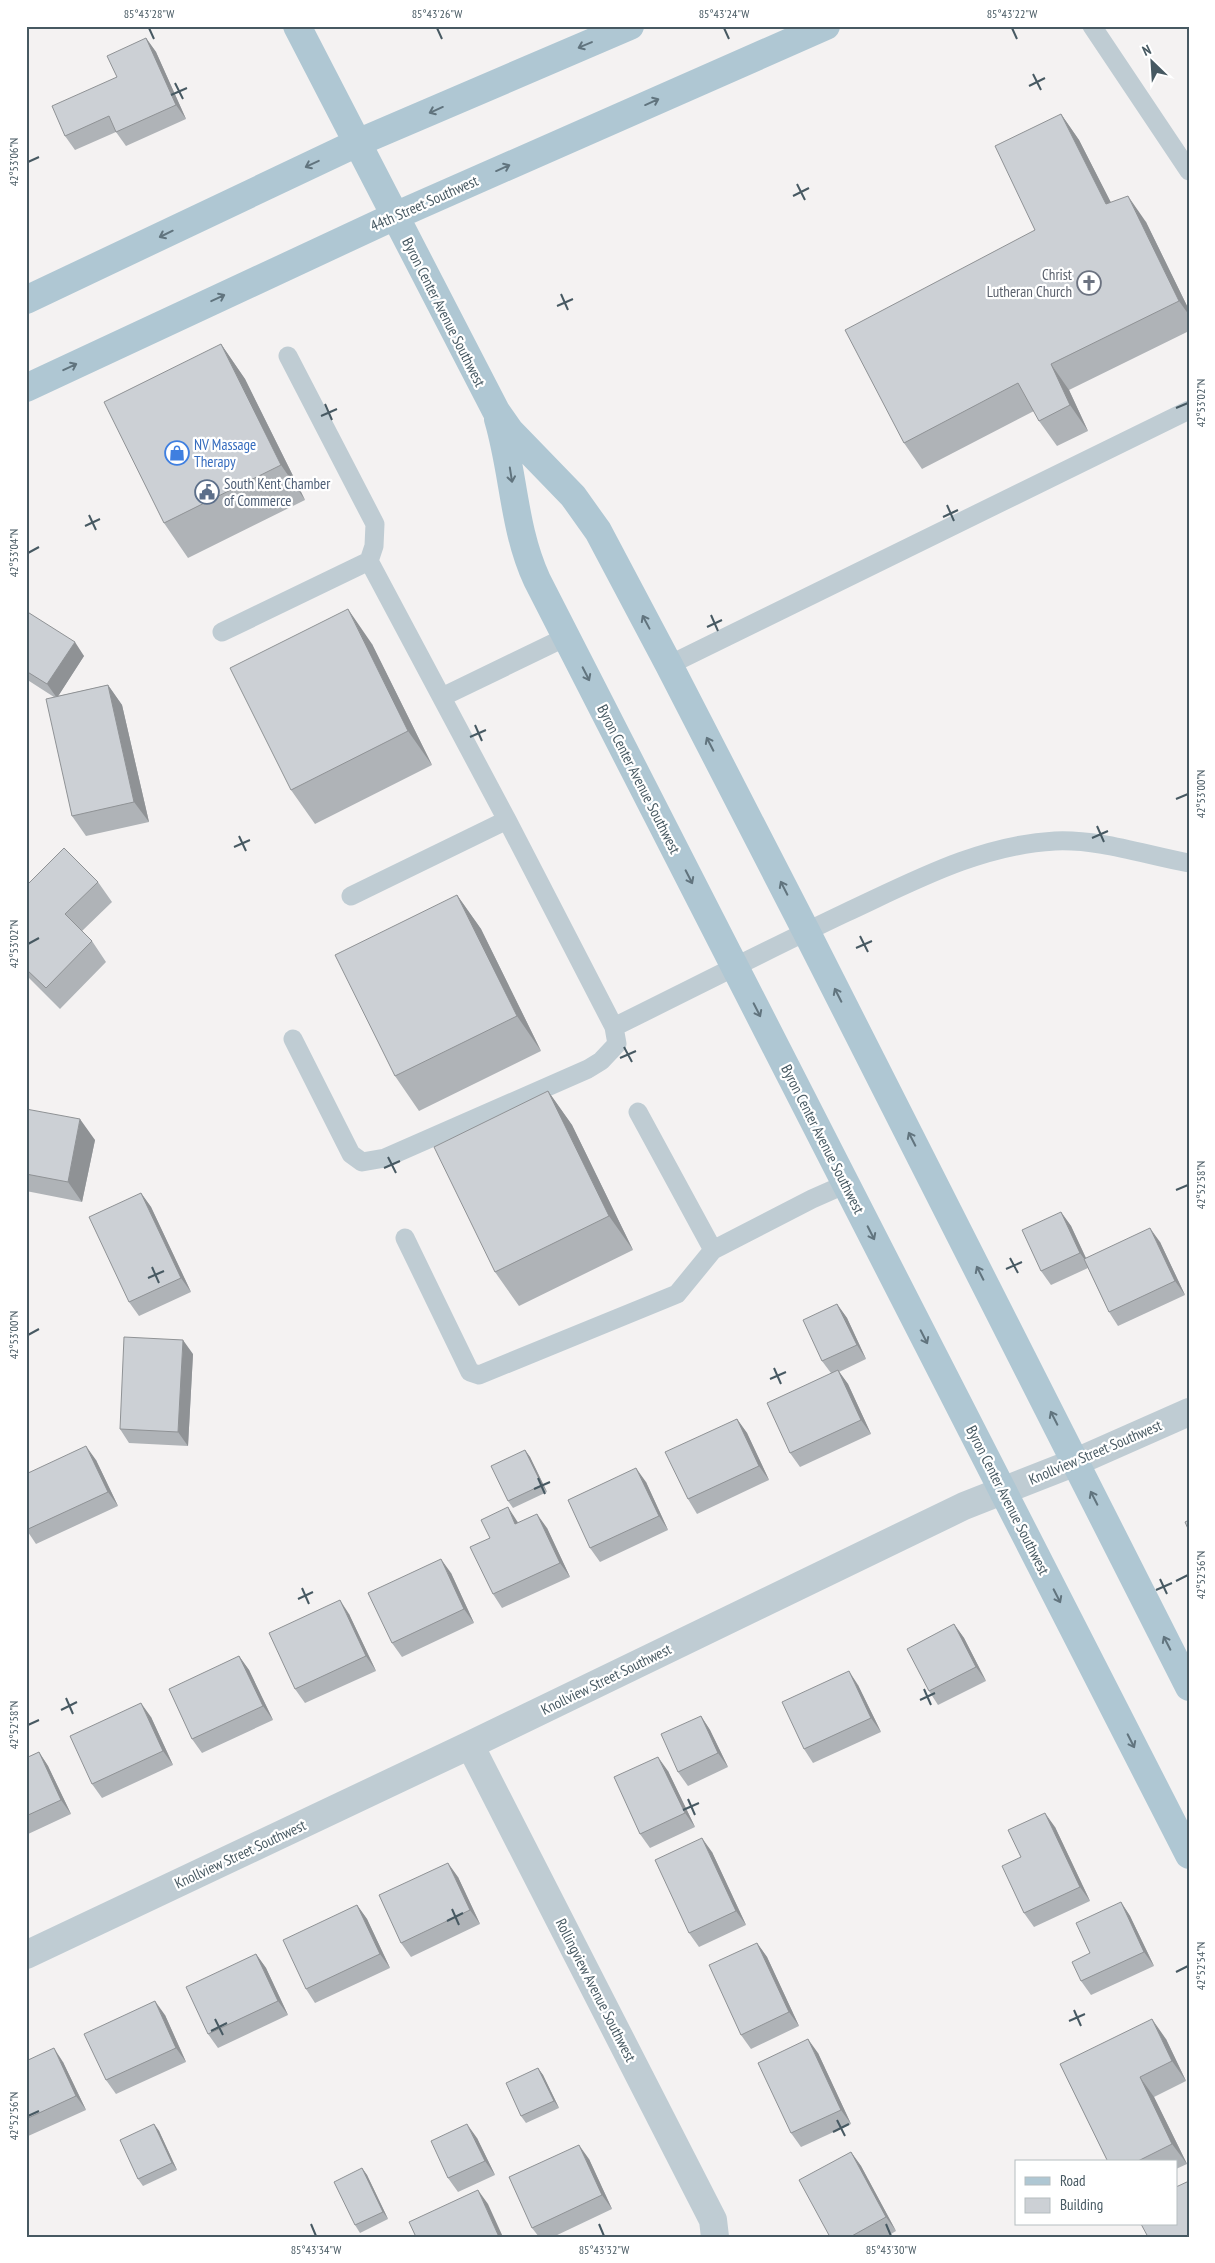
<svg xmlns="http://www.w3.org/2000/svg" width="1215" height="2263" viewBox="0 0 1215 2263" font-family="'PT Sans Narrow',sans-serif">
<style>
.lines{fill:none;stroke-linecap:round;stroke-linejoin:round}
.service{stroke:#bfccd3;stroke-width:19}
.minor{stroke:#bfccd3;stroke-width:28}
.primary{stroke:#afc7d3;stroke-width:28}
.wall{fill:#afb3b7}
.shaded-wall{fill:#8f9295}
.building{fill:#ccd0d5;stroke:#8f9295}
.oneway{stroke:#61747e}
.ticks{fill:none;stroke:#475962;stroke-width:2}
.labels{text-anchor:middle;dominant-baseline:central;stroke-width:4.5;stroke-linejoin:round;paint-order:stroke}
.street-label{font-size:15px;fill:#475962;stroke:#fff}
.worship-label{font-size:15px;fill:#5b616d;stroke:#fff;text-anchor:end}
.shop-label{font-size:15px;fill:#366cbe;stroke:#fff;text-anchor:start}
.service-label{font-size:15px;fill:#4e5e75;stroke:#fff;text-anchor:start}
.neatline{fill:none;stroke:#475962;stroke-width:2}
.ticks-label{font-size:12px;text-anchor:middle;fill:#475962}
</style>
<rect width="100%" height="100%" fill="#f4f2f2"/>
<g class="lines">
<path class="service" d="M 1092,26 L 1189,171
M 288,356 L 375,524 L 374,546 L 369,561 L 507,820 L 614,1027 L 617,1044 L 601,1061 L 588,1069 L 385,1158 L 362,1162 L 351,1154 L 293,1039
M 222,632 L 369,561
M 669,665 L 1189,410
M 442,697 L 566,637
M 351,896 L 507,820
M 614,1027 C 691,989 767,950 845,913 C 912,882 979,845 1055,841 C 1100,839 1145,855 1189,863
M 638,1112 L 713,1250 L 812,1199 L 846,1184
M 405,1238 L 470,1372 L 479,1375 L 677,1294 L 713,1250"/>
<path class="minor" d="M 470,1745 L 713,2220 L 715,2237
M 26,1955 L 470,1745 L 964,1506 L 1076,1462 L 1189,1412"/>
<path class="primary" d="M 297,26 L 496,411 L 510,431 L 573,496 L 598,531 L 669,665 L 806,931 L 1189,1687
M 26,300 L 357,143 L 630,26
M 26,388 L 395,216 L 826,26
M 498,419 C 514,473 513,528 537,580 L 1189,1855"/>
</g>
<path class="wall" d="M 146,38 L 156,52 L 186,119 L 126,146 L 116,132 L 75,150 L 65,136 L 117,77 Z
M 1061,114 L 1079,140 L 1111,203 L 1146,222 L 1189,310 L 1189,331 L 1069,390 L 1088,431 L 1057,446 L 1039,421 L 1034,411 L 922,469 L 904,443 L 1035,230 Z
M 221,344 L 245,379 L 305,500 L 188,558 L 164,523 Z
M 26,611 L 84,656 L 58,696 L 108,685 L 122,705 L 149,822 L 86,836 L 72,816 L 54,697 L 26,679 Z
M 372,644 L 432,765 L 315,824 L 291,790 Z
M 98,882 L 112,902 L 82,931 L 92,941 L 106,962 L 60,1009 L 26,975 L 26,886 Z
M 457,895 L 481,929 L 541,1051 L 419,1111 L 395,1076 Z
M 548,1091 L 572,1125 L 633,1250 L 519,1306 L 495,1272 Z
M 26,1109 L 95,1140 L 82,1202 L 26,1191 Z
M 141,1193 L 151,1207 L 191,1292 L 139,1316 L 129,1302 Z
M 1061,1212 L 1071,1226 L 1086,1258 L 1160,1242 L 1185,1295 L 1118,1326 L 1109,1312 L 1088,1268 L 1051,1285 L 1041,1271 Z
M 837,1304 L 847,1318 L 866,1359 L 839,1372 L 848,1384 L 871,1434 L 800,1467 L 790,1453 L 831,1373 L 822,1361 Z
M 193,1354 L 188,1446 L 129,1443 L 120,1429 Z
M 737,1419 L 747,1433 L 769,1480 L 697,1514 L 688,1499 Z
M 525,1450 L 530,1457 L 547,1492 L 513,1508 L 508,1501 Z
M 96,1460 L 118,1506 L 36,1544 L 26,1529 Z
M 646,1482 L 668,1530 L 600,1562 L 590,1548 Z
M 517,1521 L 518,1523 L 547,1528 L 570,1577 L 502,1608 L 493,1594 L 490,1538 Z
M 451,1573 L 474,1623 L 402,1657 L 392,1643 Z
M 349,1614 L 376,1671 L 305,1703 L 295,1689 Z
M 954,1624 L 964,1638 L 986,1681 L 938,1705 L 929,1691 Z
M 239,1656 L 249,1670 L 273,1720 L 202,1753 L 192,1739 Z
M 858,1685 L 881,1732 L 813,1763 L 804,1749 Z
M 701,1716 L 710,1730 L 728,1767 L 688,1786 L 678,1772 Z
M 151,1717 L 173,1765 L 102,1798 L 92,1784 Z
M 39,1752 L 48,1766 L 71,1814 L 26,1835 L 26,1758 Z
M 668,1771 L 695,1827 L 650,1848 L 640,1834 Z
M 1055,1827 L 1090,1901 L 1034,1927 L 1024,1913 L 1021,1857 Z
M 712,1852 L 746,1925 L 699,1947 L 689,1933 Z
M 458,1877 L 480,1924 L 411,1957 L 401,1943 Z
M 1121,1902 L 1130,1916 L 1154,1966 L 1091,1995 L 1081,1981 L 1090,1953 Z
M 357,1905 L 367,1919 L 390,1968 L 315,2003 L 306,1989 Z
M 757,1943 L 767,1957 L 799,2026 L 751,2049 L 741,2035 Z
M 256,1954 L 266,1968 L 288,2015 L 218,2048 L 208,2034 Z
M 165,2015 L 186,2062 L 116,2094 L 106,2080 Z
M 1166,2039 L 1186,2081 L 1154,2097 L 1187,2164 L 1176,2169 L 1176,2162 L 1108,2162 L 1060,2064 Z
M 818,2053 L 851,2124 L 801,2147 L 791,2133 Z
M 26,2061 L 63,2062 L 86,2110 L 26,2137 Z
M 538,2068 L 543,2075 L 559,2108 L 526,2123 L 521,2116 Z
M 154,2124 L 159,2131 L 177,2170 L 143,2186 L 138,2179 Z
M 477,2138 L 495,2175 L 458,2192 L 448,2178 Z
M 851,2152 L 861,2166 L 896,2231 L 886,2237 L 830,2237 Z
M 589,2159 L 612,2209 L 553,2237 L 539,2237 L 532,2228 Z
M 362,2168 L 367,2175 L 388,2219 L 360,2233 L 355,2225 Z"/>
<path class="shaded-wall" d="M 146,38 L 156,52 L 186,119 L 176,105 Z
M 1061,114 L 1079,140 L 1125,230 L 1106,204 Z
M 1128,196 L 1146,222 L 1189,310 L 1189,315 L 1179,301 Z
M 221,344 L 245,379 L 305,500 L 281,465 Z
M 1051,364 L 1069,390 L 1088,431 L 1070,405 Z
M 348,609 L 372,644 L 432,765 L 408,731 Z
M 75,642 L 84,656 L 57,698 L 47,684 Z
M 108,685 L 122,705 L 149,822 L 134,802 Z
M 457,895 L 481,929 L 541,1051 L 517,1016 Z
M 548,1091 L 572,1125 L 633,1250 L 609,1216 Z
M 80,1119 L 95,1140 L 82,1202 L 68,1182 Z
M 141,1193 L 151,1207 L 191,1292 L 181,1278 Z
M 1061,1212 L 1071,1226 L 1090,1267 L 1080,1253 Z
M 1150,1228 L 1160,1242 L 1185,1295 L 1175,1281 Z
M 837,1304 L 847,1318 L 866,1359 L 857,1345 Z
M 183,1340 L 193,1354 L 188,1446 L 178,1432 Z
M 838,1370 L 848,1384 L 871,1434 L 861,1420 Z
M 737,1419 L 747,1433 L 769,1480 L 759,1466 Z
M 86,1446 L 96,1460 L 118,1506 L 108,1492 Z
M 525,1450 L 530,1457 L 547,1492 L 542,1485 Z
M 636,1468 L 646,1482 L 668,1530 L 659,1516 Z
M 508,1507 L 517,1521 L 525,1538 L 515,1524 Z
M 537,1514 L 547,1528 L 570,1577 L 560,1563 Z
M 441,1559 L 451,1573 L 474,1623 L 464,1609 Z
M 340,1600 L 349,1614 L 376,1671 L 366,1656 Z
M 954,1624 L 964,1638 L 986,1681 L 976,1667 Z
M 239,1656 L 249,1670 L 273,1720 L 263,1706 Z
M 849,1671 L 858,1685 L 881,1732 L 871,1718 Z
M 141,1703 L 151,1717 L 173,1765 L 163,1751 Z
M 701,1716 L 710,1730 L 728,1767 L 718,1753 Z
M 39,1752 L 48,1766 L 71,1814 L 61,1800 Z
M 658,1757 L 668,1771 L 695,1827 L 685,1813 Z
M 1045,1813 L 1055,1827 L 1090,1901 L 1080,1887 Z
M 702,1838 L 712,1852 L 746,1925 L 736,1911 Z
M 448,1863 L 458,1877 L 480,1924 L 470,1910 Z
M 1121,1902 L 1130,1916 L 1154,1966 L 1144,1952 Z
M 357,1905 L 367,1919 L 390,1968 L 380,1954 Z
M 757,1943 L 767,1957 L 799,2026 L 789,2012 Z
M 256,1954 L 266,1968 L 288,2015 L 278,2001 Z
M 155,2001 L 165,2015 L 186,2062 L 176,2048 Z
M 1152,2019 L 1166,2039 L 1186,2081 L 1172,2061 Z
M 808,2039 L 818,2053 L 851,2124 L 841,2110 Z
M 54,2048 L 63,2062 L 86,2110 L 76,2096 Z
M 538,2068 L 543,2075 L 559,2108 L 554,2101 Z
M 1140,2077 L 1154,2097 L 1187,2164 L 1172,2144 Z
M 154,2124 L 159,2131 L 177,2170 L 172,2163 Z
M 467,2124 L 477,2138 L 495,2175 L 485,2161 Z
M 579,2145 L 589,2159 L 612,2209 L 602,2195 Z
M 851,2152 L 861,2166 L 896,2231 L 886,2217 Z
M 362,2168 L 367,2175 L 388,2219 L 383,2212 Z
M 478,2190 L 488,2204 L 503,2237 L 499,2237 Z"/>
<path class="building" d="M 146,38 L 176,105 L 116,132 L 109,116 L 65,136 L 52,106 L 117,77 L 107,56 Z
M 1061,114 L 1106,204 L 1128,196 L 1179,301 L 1051,364 L 1070,405 L 1039,421 L 1018,383 L 904,443 L 845,330 L 1035,230 L 995,146 Z
M 221,344 L 281,465 L 164,523 L 104,402 Z
M 348,609 L 408,731 L 291,790 L 230,668 Z
M 26,611 L 75,642 L 47,684 L 26,671 Z
M 108,685 L 134,802 L 72,816 L 46,699 Z
M 64,848 L 98,882 L 65,914 L 92,941 L 46,988 L 26,969 L 26,886 Z
M 457,895 L 517,1016 L 395,1076 L 335,955 Z
M 548,1091 L 609,1216 L 495,1272 L 434,1147 Z
M 26,1109 L 80,1119 L 68,1182 L 26,1174 Z
M 141,1193 L 181,1278 L 129,1302 L 89,1217 Z
M 1061,1212 L 1080,1253 L 1041,1271 L 1022,1230 Z
M 1150,1228 L 1175,1281 L 1109,1312 L 1084,1259 Z
M 837,1304 L 857,1345 L 822,1361 L 803,1320 Z
M 124,1337 L 183,1340 L 178,1432 L 120,1429 Z
M 838,1370 L 861,1420 L 790,1453 L 767,1403 Z
M 737,1419 L 759,1466 L 688,1499 L 665,1452 Z
M 86,1446 L 108,1492 L 26,1530 L 26,1474 Z
M 525,1450 L 542,1485 L 508,1501 L 491,1466 Z
M 636,1468 L 659,1516 L 590,1548 L 568,1500 Z
M 508,1507 L 515,1524 L 537,1514 L 560,1563 L 493,1594 L 470,1547 L 490,1538 L 481,1520 Z
M 1189,1520 L 1189,1531 L 1185,1522 Z
M 441,1559 L 464,1609 L 392,1643 L 368,1593 Z
M 340,1600 L 366,1656 L 295,1689 L 269,1633 Z
M 954,1624 L 976,1667 L 929,1691 L 907,1649 Z
M 239,1656 L 263,1706 L 192,1739 L 169,1689 Z
M 849,1671 L 871,1718 L 804,1749 L 782,1702 Z
M 141,1703 L 163,1751 L 92,1784 L 70,1736 Z
M 701,1716 L 718,1753 L 678,1772 L 661,1734 Z
M 39,1752 L 61,1800 L 26,1816 L 26,1758 Z
M 658,1757 L 685,1813 L 640,1834 L 614,1777 Z
M 1045,1813 L 1080,1887 L 1024,1913 L 1002,1866 L 1021,1857 L 1008,1830 Z
M 702,1838 L 736,1911 L 689,1933 L 655,1860 Z
M 448,1863 L 470,1910 L 401,1943 L 379,1895 Z
M 1121,1902 L 1144,1952 L 1081,1981 L 1072,1962 L 1090,1953 L 1076,1923 Z
M 357,1905 L 380,1954 L 306,1989 L 283,1940 Z
M 757,1943 L 789,2012 L 741,2035 L 709,1965 Z
M 256,1954 L 278,2001 L 208,2034 L 186,1987 Z
M 155,2001 L 176,2048 L 106,2080 L 84,2034 Z
M 1152,2019 L 1172,2061 L 1140,2077 L 1172,2144 L 1136,2162 L 1108,2162 L 1060,2064 Z
M 808,2039 L 841,2110 L 791,2133 L 758,2063 Z
M 54,2048 L 76,2096 L 26,2119 L 26,2061 Z
M 538,2068 L 554,2101 L 521,2116 L 506,2083 Z
M 154,2124 L 172,2163 L 138,2179 L 120,2140 Z
M 467,2124 L 485,2161 L 448,2178 L 431,2141 Z
M 579,2145 L 602,2195 L 532,2228 L 509,2177 Z
M 851,2152 L 886,2217 L 850,2237 L 830,2237 L 799,2180 Z
M 362,2168 L 383,2212 L 355,2225 L 334,2182 Z
M 1189,2181 L 1189,2237 L 1148,2237 L 1141,2224 L 1176,2224 L 1176,2187 Z
M 478,2190 L 499,2237 L 416,2237 L 409,2222 Z"/>
<defs><path id="oneway-shaft" d="M-6 0H5M1.5-3L5.5 0L1.5 3" fill="none" stroke-width="1.6" stroke-linecap="round" stroke-linejoin="round" transform="scale(1.25)"/></defs>
<g class="oneway">
<use href="#oneway-shaft" transform="translate(585 45) rotate(157)"/>
<use href="#oneway-shaft" transform="translate(652 102) rotate(-24)"/>
<use href="#oneway-shaft" transform="translate(436 110) rotate(156)"/>
<use href="#oneway-shaft" transform="translate(312 164) rotate(155)"/>
<use href="#oneway-shaft" transform="translate(503 168) rotate(-24)"/>
<use href="#oneway-shaft" transform="translate(166 234) rotate(154)"/>
<use href="#oneway-shaft" transform="translate(218 298) rotate(-25)"/>
<use href="#oneway-shaft" transform="translate(70 367) rotate(-25)"/>
<use href="#oneway-shaft" transform="translate(511 475) rotate(81)"/>
<use href="#oneway-shaft" transform="translate(646 622) rotate(-118)"/>
<use href="#oneway-shaft" transform="translate(586 674) rotate(63)"/>
<use href="#oneway-shaft" transform="translate(710 744) rotate(-117)"/>
<use href="#oneway-shaft" transform="translate(689 877) rotate(63)"/>
<use href="#oneway-shaft" transform="translate(784 888) rotate(-117)"/>
<use href="#oneway-shaft" transform="translate(838 995) rotate(-117)"/>
<use href="#oneway-shaft" transform="translate(757 1010) rotate(63)"/>
<use href="#oneway-shaft" transform="translate(912 1139) rotate(-117)"/>
<use href="#oneway-shaft" transform="translate(871 1233) rotate(63)"/>
<use href="#oneway-shaft" transform="translate(980 1273) rotate(-117)"/>
<use href="#oneway-shaft" transform="translate(924 1337) rotate(63)"/>
<use href="#oneway-shaft" transform="translate(1054 1418) rotate(-117)"/>
<use href="#oneway-shaft" transform="translate(1094 1498) rotate(-117)"/>
<use href="#oneway-shaft" transform="translate(1057 1596) rotate(63)"/>
<use href="#oneway-shaft" transform="translate(1167 1643) rotate(-117)"/>
<use href="#oneway-shaft" transform="translate(1131 1741) rotate(63)"/>
</g>
<path class="ticks" d="M 149,28 L 154,39M 437,28 L 442,39M 724,28 L 729,39M 1012,28 L 1017,39M 1033,74 L 1041,90M 175,83 L 183,99M 1029,86 L 1045,78M 171,95 L 187,88M 28,162 L 39,157M 797,184 L 805,200M 793,196 L 809,188M 561,294 L 568,310M 557,306 L 573,299M 325,404 L 332,420M 1176,408 L 1188,403M 321,416 L 337,409M 947,505 L 954,521M 89,515 L 96,530M 943,517 L 958,510M 85,526 L 100,519M 28,553 L 39,547M 711,615 L 718,631M 707,627 L 722,620M 475,725 L 482,741M 470,737 L 486,730M 1176,799 L 1188,794M 1097,826 L 1104,842M 239,836 L 246,851M 1092,838 L 1108,831M 234,847 L 250,840M 860,936 L 868,952M 28,944 L 39,938M 856,948 L 872,941M 624,1047 L 632,1062M 620,1058 L 636,1051M 388,1157 L 396,1173M 384,1168 L 400,1161M 1176,1190 L 1188,1185M 1010,1258 L 1018,1273M 152,1267 L 159,1283M 1006,1269 L 1022,1262M 148,1278 L 164,1271M 28,1335 L 39,1329M 774,1368 L 781,1384M 770,1379 L 786,1372M 538,1478 L 545,1494M 534,1489 L 550,1482M 1160,1579 L 1167,1594M 1176,1581 L 1188,1575M 302,1588 L 309,1604M 1156,1590 L 1172,1583M 298,1599 L 313,1592M 924,1689 L 931,1705M 66,1698 L 73,1714M 920,1700 L 935,1693M 61,1710 L 77,1702M 28,1725 L 39,1720M 688,1799 L 695,1815M 683,1810 L 699,1803M 452,1909 L 459,1925M 447,1921 L 463,1913M 1176,1972 L 1188,1966M 1074,2010 L 1081,2026M 215,2019 L 223,2035M 1069,2021 L 1085,2014M 211,2031 L 227,2023M 28,2116 L 39,2111M 837,2120 L 845,2136M 833,2132 L 849,2124M 311,2224 L 316,2236M 599,2224 L 604,2236M 886,2224 L 891,2236"/>
<defs>
<g id="church-ring" transform="scale(1.25)"><circle r="9.5" fill="#fff" stroke="#6b7280" stroke-width="1.5"/><path d="M-1.2-6h2.4v3.5h3.3v2.4h-3.3V6h-2.4V-.1h-3.3v-2.4h3.3Z" fill="#6b7280"/></g>
<g id="shop-ring" transform="scale(1.25)"><circle r="9.5" fill="#fff" stroke="#3f7fe0" stroke-width="1.5"/><path d="M-5-2.5h2.3a2.7 3.5 0 0 1 5.4 0H5L5.5 6h-11ZM-1.5-2.5h3a1.5 2.3 0 0 0-3 0Z" fill="#3f7fe0"/></g>
<g id="civic-ring" transform="scale(1.25)"><circle r="9.5" fill="#fff" stroke="#5c6f8a" stroke-width="1.5"/><path d="M-.6-6.5H3V-4.5H.6V-3L4-1V1h2V6H-6V1h2V-1L-.6-3ZM-1.2 2.5V6h2.4V2.5Z" fill="#5c6f8a"/></g>
</defs>
<g fill-rule="evenodd">
<use href="#church-ring" x="1089" y="283"/>
<use href="#shop-ring" x="177" y="453"/>
<use href="#civic-ring" x="207" y="492"/>
</g>
<g class="labels">
<g class="street-label">
<text transform="translate(424 203) rotate(-24)">44th Street Southwest</text>
<text transform="translate(444 312) rotate(63)">Byron Center Avenue Southwest</text>
<text transform="translate(639 779) rotate(63)">Byron Center Avenue Southwest</text>
<text transform="translate(823 1139) rotate(63)">Byron Center Avenue Southwest</text>
<text transform="translate(1095 1452) rotate(-23)">Knollview Street Southwest</text>
<text transform="translate(1008 1500) rotate(63)">Byron Center Avenue Southwest</text>
<text transform="translate(606 1679) rotate(-26)">Knollview Street Southwest</text>
<text transform="translate(240 1854) rotate(-25)">Knollview Street Southwest</text>
<text transform="translate(596 1990) rotate(63)">Rollingview Avenue Southwest</text>
</g>
<g class="worship-label">
<text x="1072" y="274">Christ<tspan x="1072" dy="17">Lutheran Church</tspan></text>
</g>
<g class="shop-label">
<text x="194" y="444">NV Massage<tspan x="194" dy="17">Therapy</tspan></text>
</g>
<g class="service-label">
<text x="224" y="483">South Kent Chamber<tspan x="224" dy="17">of Commerce</tspan></text>
</g>
</g>
<rect width="1215" height="2263" fill="none" stroke="#ffffff" stroke-width="55"/>
<rect x="1015" y="2160" width="162" height="65" fill="#ffffff" stroke="#b5bdc0"/>
<rect x="1025" y="2177" width="25" height="8" fill="#afc7d3" stroke="#b5bdc0"/>
<text x="1060" y="2186" font-size="15" fill="#475962">Road</text>
<rect x="1025" y="2198" width="25" height="15" fill="#ccd0d5" stroke="#b5bdc0"/>
<text x="1060" y="2210" font-size="15" fill="#475962">Building</text>
<g transform="translate(1152 62) rotate(335)" stroke="#ffffff" stroke-width="4" paint-order="stroke">
<path d="M0-4L9 19L0 12L-9 19Z" fill="#475962"/>
<text y="-8" font-size="14" font-weight="bold" text-anchor="middle" fill="#475962">N</text>
</g>
<rect x="28" y="28" width="1160" height="2208" class="neatline"/>
<g class="ticks-label">
<text x="149" y="18">85°43'28"W</text>
<text x="437" y="18">85°43'26"W</text>
<text x="724" y="18">85°43'24"W</text>
<text x="1012" y="18">85°43'22"W</text>
<text transform="translate(14 162) rotate(-90)" y="4">42°53'06"N</text>
<text transform="translate(1201 403) rotate(-90)" y="4">42°53'02"N</text>
<text transform="translate(14 553) rotate(-90)" y="4">42°53'04"N</text>
<text transform="translate(1201 794) rotate(-90)" y="4">42°53'00"N</text>
<text transform="translate(14 944) rotate(-90)" y="4">42°53'02"N</text>
<text transform="translate(1201 1185) rotate(-90)" y="4">42°52'58"N</text>
<text transform="translate(14 1335) rotate(-90)" y="4">42°53'00"N</text>
<text transform="translate(1201 1575) rotate(-90)" y="4">42°52'56"N</text>
<text transform="translate(14 1725) rotate(-90)" y="4">42°52'58"N</text>
<text transform="translate(1201 1966) rotate(-90)" y="4">42°52'54"N</text>
<text transform="translate(14 2116) rotate(-90)" y="4">42°52'56"N</text>
<text x="316" y="2254">85°43'34"W</text>
<text x="604" y="2254">85°43'32"W</text>
<text x="891" y="2254">85°43'30"W</text>
</g>
</svg>
